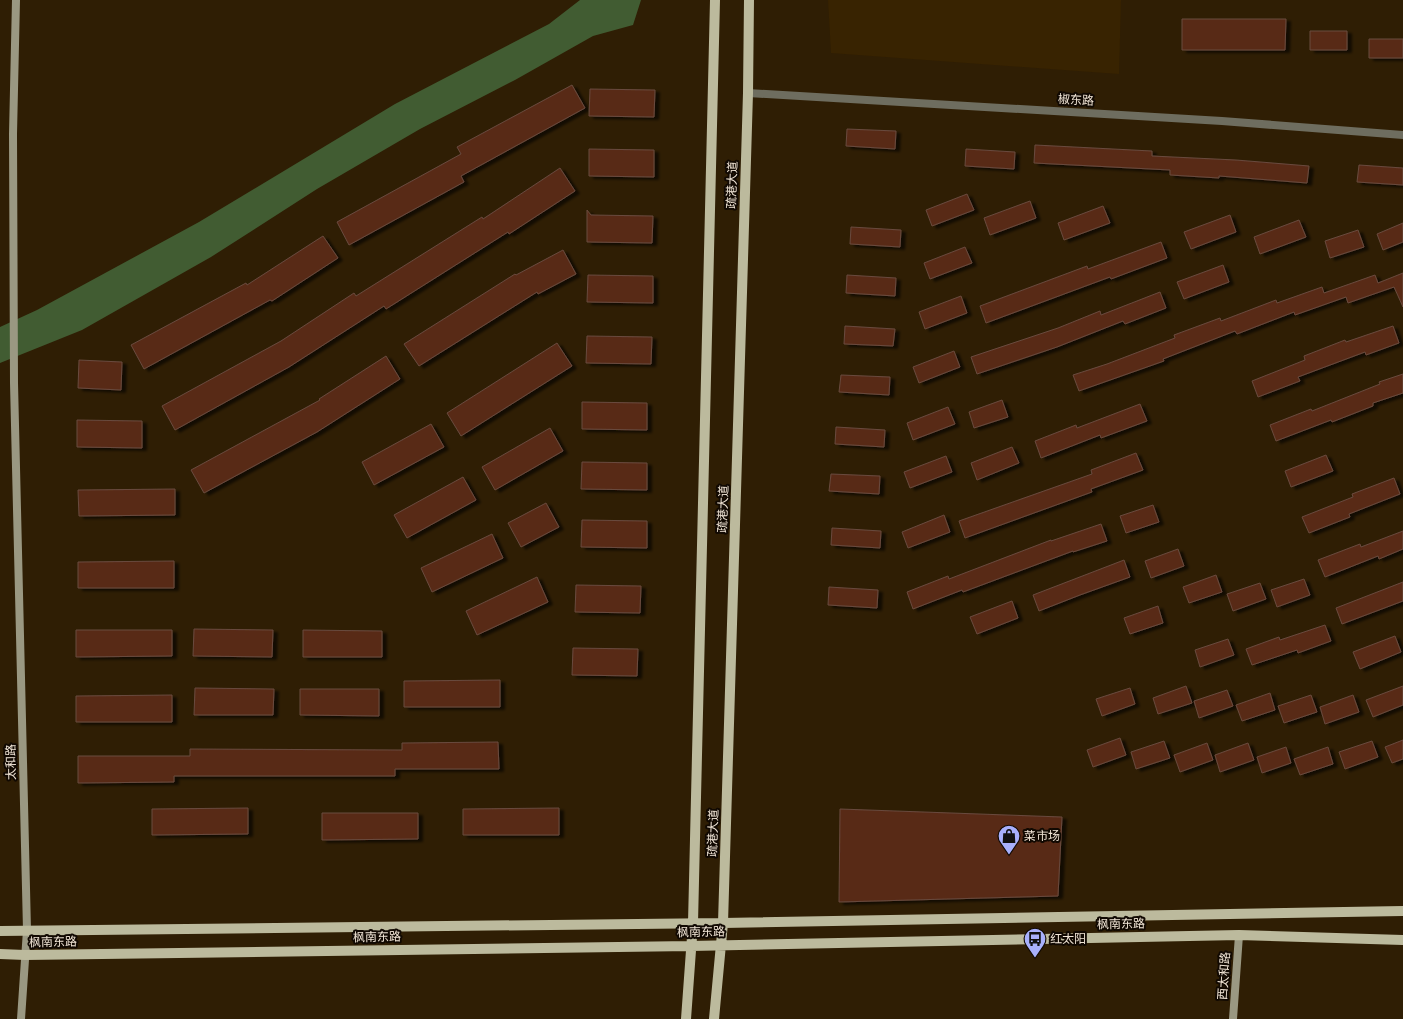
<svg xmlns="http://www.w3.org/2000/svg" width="1403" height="1019" viewBox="0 0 1403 1019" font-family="'Asap Condensed','Noto Sans SC',sans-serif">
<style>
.built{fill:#382301}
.water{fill:#415c32}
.building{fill:#592c19;stroke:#694a3e;filter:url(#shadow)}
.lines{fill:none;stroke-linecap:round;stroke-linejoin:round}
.street{stroke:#6e6d5f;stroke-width:8}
.secondary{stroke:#9a9882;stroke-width:8}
.primary{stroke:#bcba9d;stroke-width:10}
.labels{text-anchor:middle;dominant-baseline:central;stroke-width:4;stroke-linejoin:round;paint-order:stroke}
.street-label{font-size:12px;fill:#f2e6d7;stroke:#110902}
.poi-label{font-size:12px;fill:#f2e6d7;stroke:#110902;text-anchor:start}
</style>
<defs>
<filter id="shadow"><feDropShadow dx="4.5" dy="2.5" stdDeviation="1" flood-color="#0009"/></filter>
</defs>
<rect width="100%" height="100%" fill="#2f1e04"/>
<path class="built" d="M 828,0 L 1121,0 L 1119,74 L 831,53 Z"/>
<path class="water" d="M 580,0 L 641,0 L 633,25 L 593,36 L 515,80 L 420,129 L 317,189 L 211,257 L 82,330 L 0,363 L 0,327 L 37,310 L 199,222 L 395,104 L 549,24 Z"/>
<path class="building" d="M 1182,19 L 1286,19 L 1285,50 L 1182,50 Z
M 1310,31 L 1347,31 L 1347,50 L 1310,50 Z
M 1369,39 L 1403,39 L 1403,58 L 1369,58 Z
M 572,85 L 585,108 L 461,176 L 464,182 L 349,245 L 337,222 L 461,154 L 457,147 Z
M 590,89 L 655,90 L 654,117 L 589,116 Z
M 847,129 L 896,131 L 895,149 L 846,146 Z
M 1035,145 L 1152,151 L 1152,156 L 1236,160 L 1309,166 L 1307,183 L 1219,176 L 1219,178 L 1170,175 L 1170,170 L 1034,163 Z
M 589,149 L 654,150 L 654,177 L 589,176 Z
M 966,149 L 1015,152 L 1014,169 L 965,166 Z
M 1359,165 L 1403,168 L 1403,185 L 1357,182 Z
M 560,168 L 575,191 L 509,234 L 508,232 L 386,309 L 384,306 L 289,367 L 175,430 L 162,406 L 281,341 L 354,293 L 356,296 L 482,217 L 483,219 Z
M 967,194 L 974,210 L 932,226 L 926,210 Z
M 1030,201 L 1036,218 L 990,235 L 984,218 Z
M 1103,206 L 1110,223 L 1064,240 L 1058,223 Z
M 587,210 L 591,215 L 653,216 L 652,243 L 587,242 Z
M 1230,215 L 1236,232 L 1191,249 L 1184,232 Z
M 1299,220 L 1306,237 L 1260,254 L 1254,237 Z
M 1403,223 L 1403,242 L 1383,250 L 1377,234 Z
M 851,227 L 901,230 L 900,247 L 850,244 Z
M 1358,230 L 1364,247 L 1330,258 L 1325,241 Z
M 323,236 L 338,258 L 272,301 L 270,300 L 144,369 L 131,345 L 246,283 L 247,285 Z
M 1161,242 L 1167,258 L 1111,279 L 1110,277 L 986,323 L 980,306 L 1087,266 L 1088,269 Z
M 965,247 L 972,263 L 930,279 L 924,263 Z
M 563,250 L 576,274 L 538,294 L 537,292 L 419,366 L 404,344 L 515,274 L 516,275 Z
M 1223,265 L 1229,282 L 1184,299 L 1177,282 Z
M 1403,273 L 1403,307 L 1394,287 L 1348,303 L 1346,297 L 1295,315 L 1294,312 L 1237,334 L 1235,331 L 1163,359 L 1164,361 L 1079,391 L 1073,375 L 1107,364 L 1175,338 L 1174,335 L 1220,318 L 1221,321 L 1276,300 L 1277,303 L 1322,287 L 1324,293 L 1375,275 L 1378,283 Z
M 588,275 L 653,276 L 653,303 L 587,302 Z
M 847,275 L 896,278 L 895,296 L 846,293 Z
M 1160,292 L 1166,308 L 1125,324 L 1123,321 L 1057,347 L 977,374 L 971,357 L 1058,328 L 1100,311 L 1101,315 Z
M 961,296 L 967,313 L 925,329 L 919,312 Z
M 845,326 L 895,329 L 893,346 L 844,344 Z
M 1393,326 L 1399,343 L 1366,355 L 1365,352 L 1298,377 L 1300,381 L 1258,397 L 1252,381 L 1305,360 L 1304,356 L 1345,340 L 1346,342 Z
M 587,336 L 652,337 L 651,364 L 586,363 Z
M 557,343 L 572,366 L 461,436 L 447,413 Z
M 954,351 L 960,367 L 919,383 L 913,367 Z
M 386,356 L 400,379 L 317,432 L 204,493 L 191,470 L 320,400 L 319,399 Z
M 79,360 L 122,362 L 121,390 L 78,388 Z
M 1403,374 L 1403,393 L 1373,403 L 1373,406 L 1332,422 L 1331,420 L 1276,441 L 1270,425 L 1311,409 L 1312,411 L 1380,384 L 1379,382 Z
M 841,375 L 890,377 L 889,395 L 839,392 Z
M 1002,400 L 1008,417 L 974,428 L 969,412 Z
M 582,402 L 647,403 L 647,430 L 582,429 Z
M 1140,404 L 1147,421 L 1101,438 L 1100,435 L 1041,458 L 1035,441 L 1076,425 L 1077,428 Z
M 948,407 L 955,424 L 913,440 L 907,423 Z
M 77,420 L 142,421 L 142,448 L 77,447 Z
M 431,424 L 444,447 L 374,485 L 362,462 Z
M 836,427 L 885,430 L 884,447 L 835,444 Z
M 550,428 L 563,451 L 495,490 L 482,467 Z
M 1012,447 L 1019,463 L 977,480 L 971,463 Z
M 1136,453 L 1143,470 L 1091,489 L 1092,492 L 965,538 L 959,521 L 1092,474 L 1091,470 Z
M 1326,455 L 1333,471 L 1291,487 L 1285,471 Z
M 946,456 L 952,472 L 910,488 L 904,472 Z
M 582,462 L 647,463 L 647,490 L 581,489 Z
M 831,474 L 880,476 L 879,494 L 829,491 Z
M 463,477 L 476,500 L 407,538 L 394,515 Z
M 1394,478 L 1400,494 L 1349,514 L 1350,517 L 1309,533 L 1302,517 L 1353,497 L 1352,494 Z
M 175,489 L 175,515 L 79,516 L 78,490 Z
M 546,503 L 559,527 L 521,547 L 508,523 Z
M 1153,505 L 1159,522 L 1126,533 L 1120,516 Z
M 944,515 L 950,532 L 908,548 L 902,532 Z
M 582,520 L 647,521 L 647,548 L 581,547 Z
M 1101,524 L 1107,541 L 1073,552 L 1073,551 L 963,592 L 962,590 L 913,609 L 907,592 L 948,576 L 949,579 L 1051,540 L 1051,541 Z
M 832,528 L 881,531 L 880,548 L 831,545 Z
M 1403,531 L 1403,549 L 1379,559 L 1378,556 L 1325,577 L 1318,560 L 1360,544 L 1361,547 Z
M 492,534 L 503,558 L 432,592 L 421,568 Z
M 1178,549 L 1184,566 L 1151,578 L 1145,561 Z
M 1124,560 L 1130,577 L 1080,595 L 1039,611 L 1033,595 Z
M 174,561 L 174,588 L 78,588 L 78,562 Z
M 1216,575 L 1222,592 L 1189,603 L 1183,587 Z
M 537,577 L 548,602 L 477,635 L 466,611 Z
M 1304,579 L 1310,595 L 1277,607 L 1271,590 Z
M 1403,582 L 1403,601 L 1342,624 L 1336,608 Z
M 1260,583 L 1266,599 L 1233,611 L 1227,594 Z
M 576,585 L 641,586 L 640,613 L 575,612 Z
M 829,587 L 878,590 L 877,608 L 828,605 Z
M 1012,601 L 1018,618 L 977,634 L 970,617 Z
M 1158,606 L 1163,623 L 1130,634 L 1124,618 Z
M 1325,625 L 1331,641 L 1298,653 L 1297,650 L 1252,665 L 1246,649 L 1279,637 L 1280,640 Z
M 194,629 L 273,630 L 272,657 L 193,656 Z
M 76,630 L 172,630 L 172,656 L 76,657 Z
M 303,630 L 382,631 L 382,657 L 303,657 Z
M 1395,636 L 1401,652 L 1360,669 L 1353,652 Z
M 1228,639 L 1234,655 L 1200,667 L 1195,650 Z
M 573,648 L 638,649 L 637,676 L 572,675 Z
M 500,680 L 500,707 L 404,707 L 404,681 Z
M 1186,686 L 1192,703 L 1158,714 L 1153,698 Z
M 1403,686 L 1403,705 L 1373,717 L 1366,700 Z
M 195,688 L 274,689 L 273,715 L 194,715 Z
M 1130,688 L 1135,704 L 1102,716 L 1096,699 Z
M 300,689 L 379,689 L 379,716 L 300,715 Z
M 1227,690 L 1233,706 L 1199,718 L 1194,701 Z
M 1270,693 L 1275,710 L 1242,721 L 1236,705 Z
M 172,695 L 172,722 L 76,722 L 76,696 Z
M 1311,695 L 1317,712 L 1284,723 L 1278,706 Z
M 1353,695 L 1359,712 L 1325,724 L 1320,707 Z
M 1120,738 L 1126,755 L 1093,767 L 1087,750 Z
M 1403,740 L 1403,759 L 1392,763 L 1385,747 Z
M 1164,741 L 1170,758 L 1136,769 L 1131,752 Z
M 1372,741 L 1378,757 L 1345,769 L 1339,752 Z
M 498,742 L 499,769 L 395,769 L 395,776 L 174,776 L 174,782 L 78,783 L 78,756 L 190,756 L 190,749 L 402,750 L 402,743 Z
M 1207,743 L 1213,760 L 1180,772 L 1174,755 Z
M 1248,743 L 1254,760 L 1220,772 L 1215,755 Z
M 1286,747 L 1291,763 L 1262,773 L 1257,757 Z
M 1328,747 L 1333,764 L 1300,775 L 1294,759 Z
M 248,808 L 248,834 L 152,835 L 152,809 Z
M 559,808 L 559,835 L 463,835 L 463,809 Z
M 840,809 L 1062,817 L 1058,896 L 839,902 Z
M 322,813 L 418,813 L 418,839 L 322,840 Z"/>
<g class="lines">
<path class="street" d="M 748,93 L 1222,121 L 1403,135"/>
<path class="secondary" d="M 16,0 L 13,134 L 14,383 L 27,930 L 21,1019
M 1233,1019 L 1239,935"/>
<path class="primary" d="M 0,931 L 723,923 L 1403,911
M 0,954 L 25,955 L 691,946 L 1239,935 L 1403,940
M 686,1019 L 693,923 L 715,0
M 714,1019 L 723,923 L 748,93 L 749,0"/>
</g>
<defs>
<g id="shop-pin" transform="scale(1.15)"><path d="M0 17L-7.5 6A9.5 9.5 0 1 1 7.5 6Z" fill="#a8b0fc" stroke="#110902"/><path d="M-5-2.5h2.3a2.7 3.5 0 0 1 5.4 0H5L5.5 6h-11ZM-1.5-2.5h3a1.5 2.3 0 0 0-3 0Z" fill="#111"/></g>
<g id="bus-pin" transform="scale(1.15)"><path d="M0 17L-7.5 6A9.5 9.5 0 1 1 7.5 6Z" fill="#a8b0fc" stroke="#110902"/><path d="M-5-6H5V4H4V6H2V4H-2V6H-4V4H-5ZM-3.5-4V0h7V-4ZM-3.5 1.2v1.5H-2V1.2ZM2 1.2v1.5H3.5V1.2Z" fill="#111"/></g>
</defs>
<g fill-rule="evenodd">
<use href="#shop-pin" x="1009" y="836"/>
<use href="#bus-pin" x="1035" y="939"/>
</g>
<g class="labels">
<g class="street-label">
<text transform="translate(1076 100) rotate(3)">椒东路</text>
<text transform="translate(732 185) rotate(-88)">疏港大道</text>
<text transform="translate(723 509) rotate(-88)">疏港大道</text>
<text transform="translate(11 762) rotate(-91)">太和路</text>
<text transform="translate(713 833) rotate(-88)">疏港大道</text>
<text transform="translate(1121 924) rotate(-1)">枫南东路</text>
<text transform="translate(701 932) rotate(-1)">枫南东路</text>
<text transform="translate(377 937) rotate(-1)">枫南东路</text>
<text transform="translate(53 942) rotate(-1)">枫南东路</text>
<text transform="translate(1224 976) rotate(-86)">西太和路</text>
</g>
<g class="poi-label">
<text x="1024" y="836">菜市场</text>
<text x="1050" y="939">红太阳</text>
</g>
</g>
</svg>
